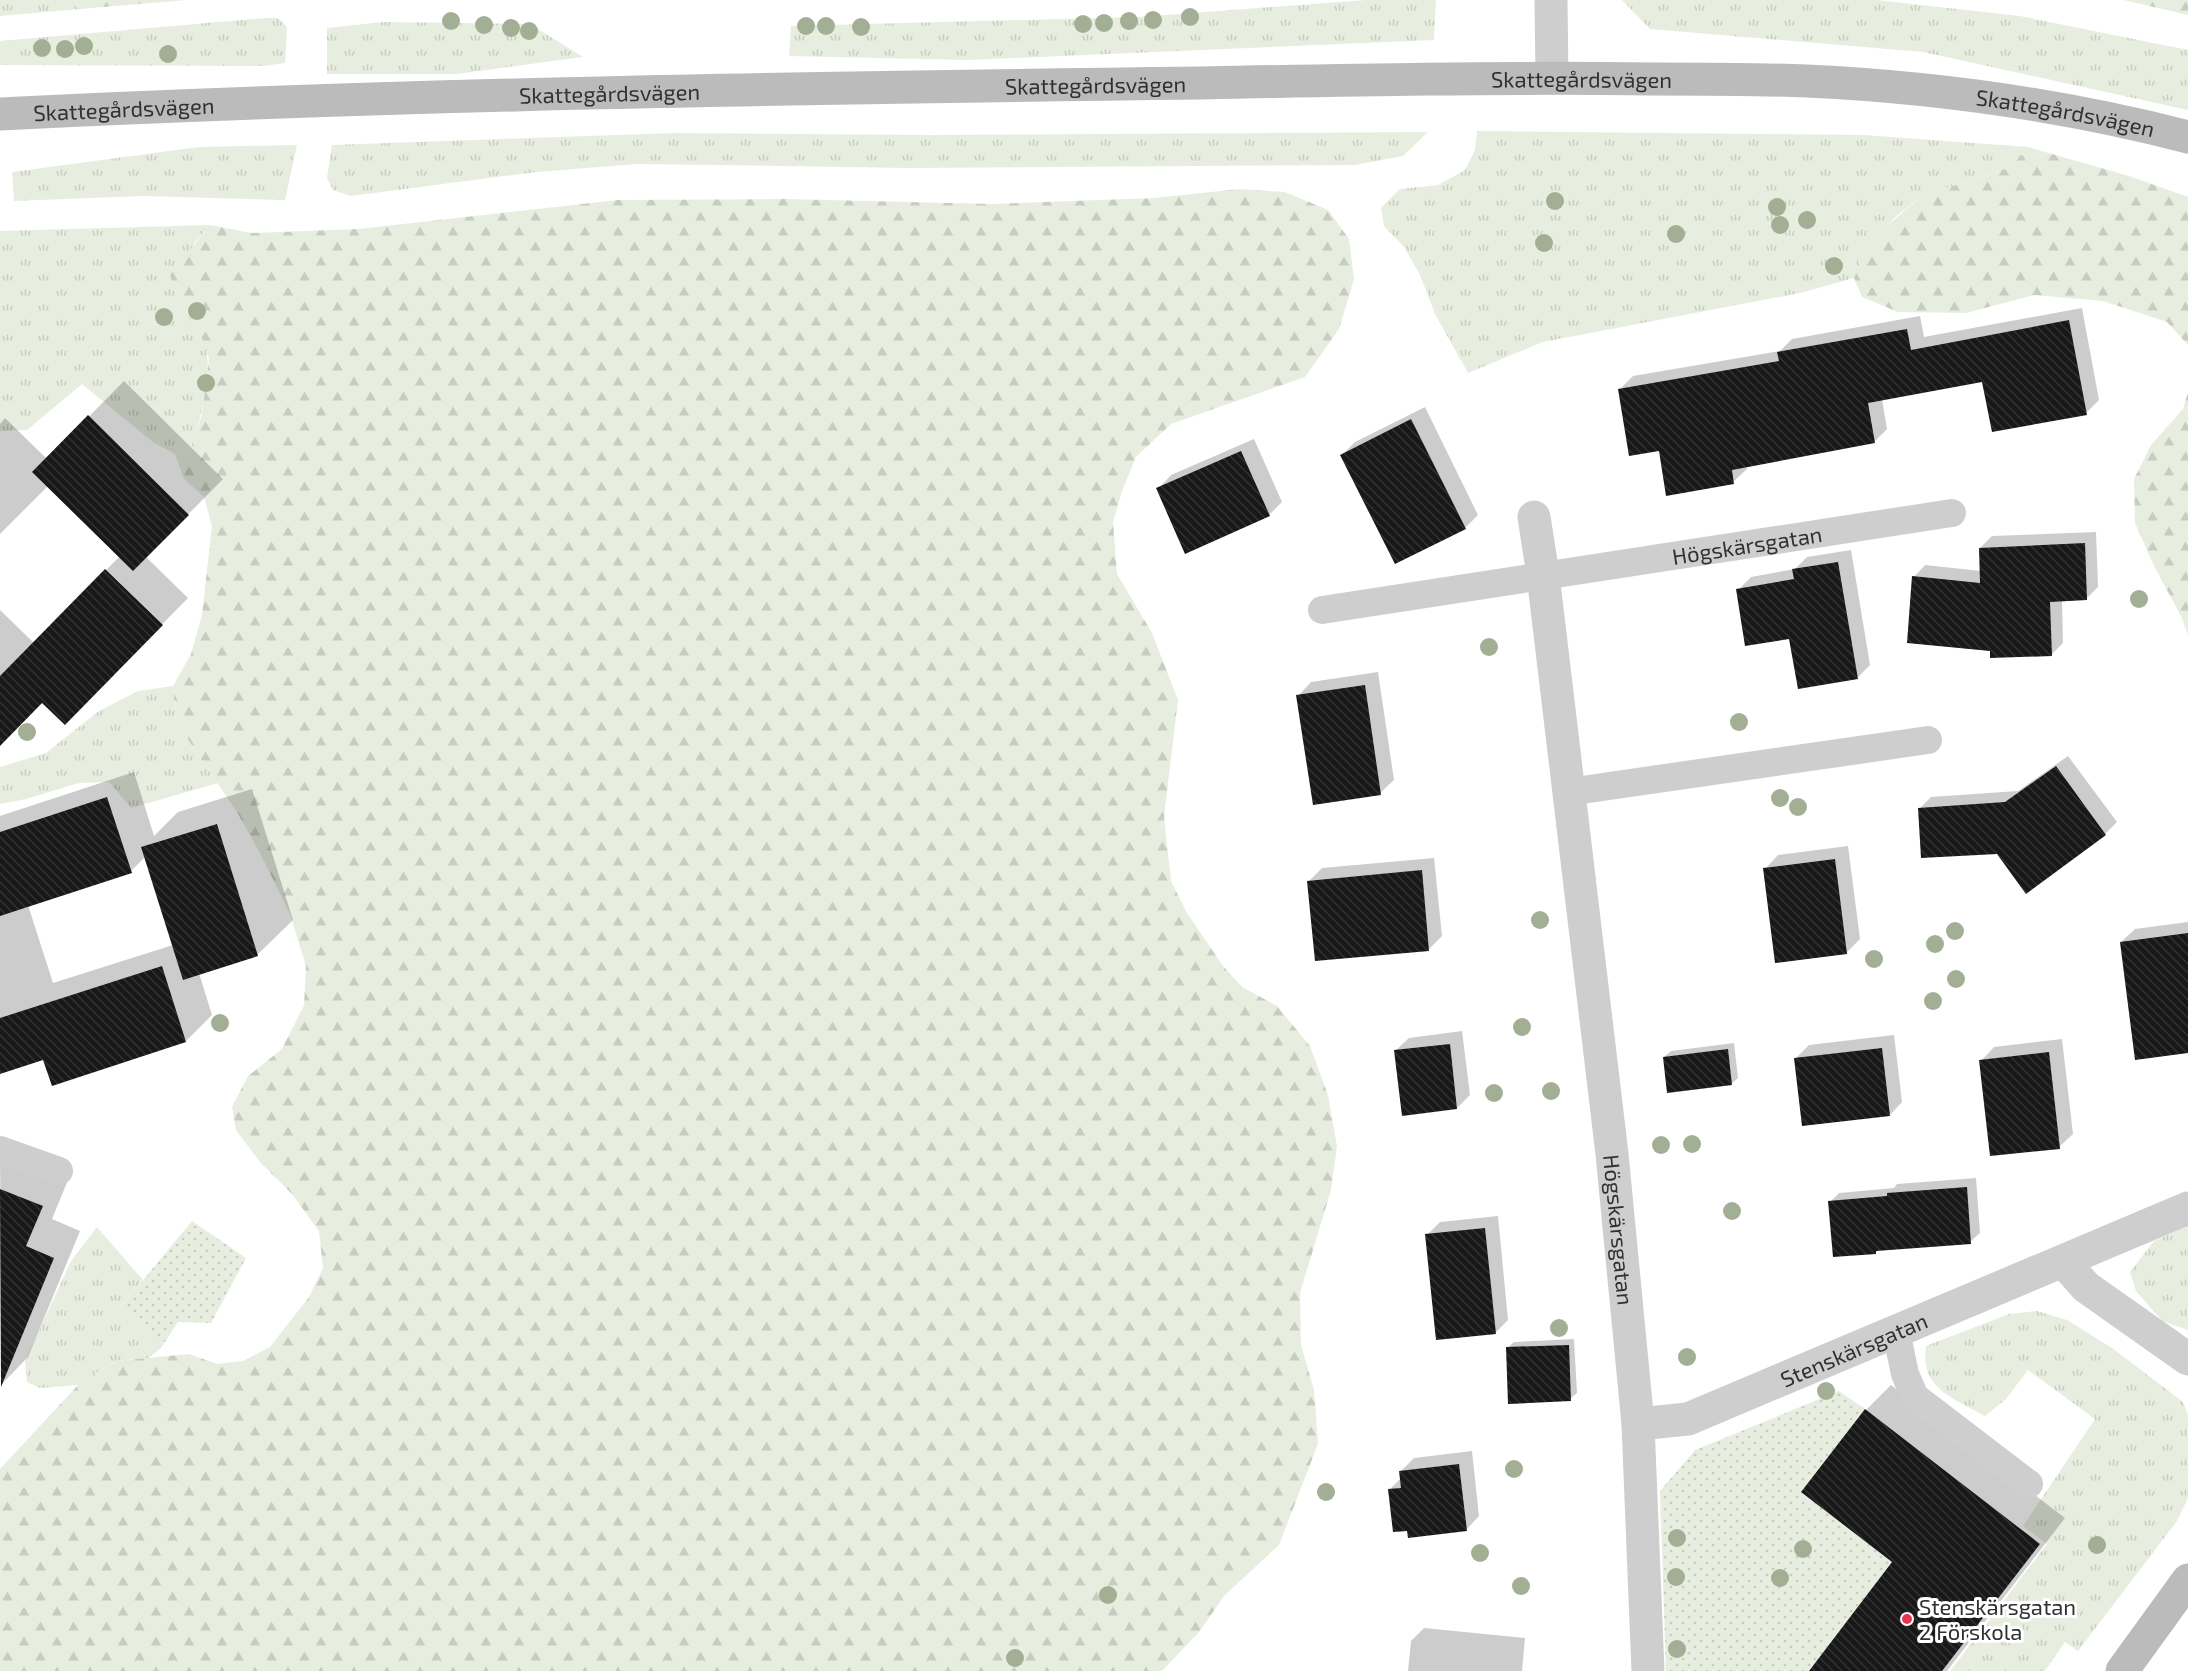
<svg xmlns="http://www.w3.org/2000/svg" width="2188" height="1671" viewBox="0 0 2188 1671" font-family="'Exo 2',sans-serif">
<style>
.grass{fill:url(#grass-tufts)}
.forest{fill:url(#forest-firs)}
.park{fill:url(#park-dots)}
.shadow{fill:#0003;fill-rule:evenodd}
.building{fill:url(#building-back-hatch)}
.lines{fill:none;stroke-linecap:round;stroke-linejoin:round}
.lane{stroke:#cecece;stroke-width:28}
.street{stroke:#cecece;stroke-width:33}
.secondary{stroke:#bbb;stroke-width:33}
.tree{fill:#a3af94}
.poi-dot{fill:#e8334d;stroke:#fff;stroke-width:2}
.labels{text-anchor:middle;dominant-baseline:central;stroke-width:6;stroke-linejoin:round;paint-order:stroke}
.street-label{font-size:22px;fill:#313131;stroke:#fff}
.poi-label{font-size:22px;fill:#313131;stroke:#fff;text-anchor:start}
</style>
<defs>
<pattern id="grass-tufts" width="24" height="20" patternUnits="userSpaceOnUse" patternTransform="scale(1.5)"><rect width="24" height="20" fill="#e8eedf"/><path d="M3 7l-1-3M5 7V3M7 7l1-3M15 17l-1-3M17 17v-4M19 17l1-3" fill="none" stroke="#c7cdc0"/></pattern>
<pattern id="forest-firs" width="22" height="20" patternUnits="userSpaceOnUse" patternTransform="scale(1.5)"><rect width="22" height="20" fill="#e8eedf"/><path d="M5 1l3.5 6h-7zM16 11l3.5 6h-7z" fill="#c7cdc0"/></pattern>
<pattern id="park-dots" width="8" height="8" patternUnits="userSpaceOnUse" patternTransform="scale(1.5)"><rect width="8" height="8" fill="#e8eedf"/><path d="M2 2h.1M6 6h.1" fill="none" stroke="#c7cdc0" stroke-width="1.8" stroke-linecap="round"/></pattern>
<pattern id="building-back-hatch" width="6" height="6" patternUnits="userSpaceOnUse" patternTransform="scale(1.5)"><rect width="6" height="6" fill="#181818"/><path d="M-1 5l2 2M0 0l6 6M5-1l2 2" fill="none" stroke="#313131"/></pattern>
</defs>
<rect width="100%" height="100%" fill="#fff"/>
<path class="grass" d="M 0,0 L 74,0 L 80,9 L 0,16 Z
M 1366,0 L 1436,0 L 1434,40 L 968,60 L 789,56 L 791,26 L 1138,17 Z
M 1622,0 L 1876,0 L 2020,16 L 2188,50 L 2188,110 L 1923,52 L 1650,29 Z
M 265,18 L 278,18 L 287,27 L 285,63 L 263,66 L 0,65 L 0,41 Z
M 383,22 L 530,24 L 583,57 L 457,74 L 327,74 L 327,28 Z
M 1477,131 L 1864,135 L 2028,147 L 2011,167 L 1922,196 L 1894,218 L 1864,253 L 1854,278 L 1800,293 L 1543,342 L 1468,373 L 1435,314 L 1420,275 L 1404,247 L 1384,226 L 1381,208 L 1400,189 L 1438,185 L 1465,170 L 1475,150 Z
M 1428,132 L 1403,156 L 1355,165 L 910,168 L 637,164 L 536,172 L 351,196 L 333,190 L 327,178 L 332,145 L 676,133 L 931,135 Z
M 297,145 L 285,200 L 143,196 L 14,201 L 12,172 L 199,147 Z
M 210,225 L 194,243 L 178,305 C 185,313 194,321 199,330 C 218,362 202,414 191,447 L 175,454 L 153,442 L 82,384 L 27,430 L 0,431 L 0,231 Z
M 173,686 L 176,722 L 218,783 L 131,808 L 109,782 L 79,783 L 26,799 L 0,804 L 0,767 L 46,753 L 99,711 L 138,691 Z
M 2188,1226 L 2188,1330 L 2162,1321 L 2136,1291 L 2130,1272 L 2154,1241 Z
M 97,1227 L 143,1280 L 121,1307 L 161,1348 L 148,1358 L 115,1361 L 78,1385 L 40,1388 L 27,1382 L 25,1361 L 71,1261 Z
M 2037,1311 L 2067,1320 L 2112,1348 L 2183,1402 L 2188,1415 L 2188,1498 L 2177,1521 L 2078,1651 L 2065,1642 L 2045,1671 L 1950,1671 L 2047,1544 L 2023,1526 L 2095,1419 L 2028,1370 L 2006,1399 L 1985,1416 C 1954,1399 1919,1388 1926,1346 L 2009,1314 Z"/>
<path class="forest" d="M 74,0 L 187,0 L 80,9 Z
M 2124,0 L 2188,0 L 2188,15 Z
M 2028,147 L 2129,176 L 2188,197 L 2188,345 L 2167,322 L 2103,301 L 2034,295 L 1966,313 L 1898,312 L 1862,297 L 1854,278 L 1864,253 L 1889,224 L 1922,196 L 2011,167 Z
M 1239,189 L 1285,192 L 1328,210 L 1349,239 L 1354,279 L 1339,329 L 1305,377 L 1171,424 L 1136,457 L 1122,491 L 1113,522 L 1117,574 L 1152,633 L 1178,700 L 1164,817 L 1171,881 L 1187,913 L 1223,966 L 1242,987 L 1277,1006 L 1310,1046 L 1328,1095 L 1337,1146 L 1331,1190 L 1300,1293 L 1301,1345 L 1314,1390 L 1318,1444 L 1279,1545 L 1224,1596 L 1200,1631 L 1162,1671 L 0,1671 L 0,1469 L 78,1385 L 115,1361 L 189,1354 L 217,1364 L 243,1361 L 270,1347 L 309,1297 L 323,1268 L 319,1231 L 292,1194 L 260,1162 L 236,1130 L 232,1107 L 248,1076 L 282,1049 L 304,1005 L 306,966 L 290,914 L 260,853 L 237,812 L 176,722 L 173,686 L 191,654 L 202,615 L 212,526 L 204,497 L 184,479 L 175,454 L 191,447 L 202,414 L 209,359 L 199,330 L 178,305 L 170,274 L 210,225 L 251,233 L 358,229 L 618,200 L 786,199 L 991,204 L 1155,198 Z
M 2188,392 L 2188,635 L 2181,616 L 2154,566 L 2135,523 L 2134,479 L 2151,445 L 2183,409 Z"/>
<path class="park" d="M 192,1221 L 246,1258 L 211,1323 L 178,1322 L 161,1348 L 121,1307 Z
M 1839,1391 L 1865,1409 L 1801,1492 L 1892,1562 L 1809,1671 L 1666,1671 L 1660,1491 L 1695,1450 Z"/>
<path class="shadow" d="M 2082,308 L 2099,400 L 2086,413 L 1983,381 L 1882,399 L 1887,429 L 1874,442 L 1746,465 L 1747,469 L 1733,482 L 1660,449 L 1620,389 L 1633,376 L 1780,351 L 1792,339 L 1920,316 L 1924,337 Z
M 124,381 L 223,479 L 146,557 L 188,598 L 65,723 L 43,701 L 0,726 L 0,610 L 34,643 L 120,556 L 48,486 L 0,534 L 0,424 L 5,418 L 47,459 Z
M 1425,407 L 1478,515 L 1465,528 L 1342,455 L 1355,442 Z
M 1254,439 L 1282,502 L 1269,515 L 1158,489 L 1171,475 Z
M 2096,532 L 2098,587 L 2086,599 L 2062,600 L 2063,643 L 2052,654 L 1991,649 L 1914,577 L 1925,565 L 1981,571 L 1980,548 L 1992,536 Z
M 1851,550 L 1870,665 L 1857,678 L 1791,637 L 1738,590 L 1751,577 L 1795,569 L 1807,557 Z
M 1378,672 L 1394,780 L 1380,793 L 1298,696 L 1311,682 Z
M 2068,756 L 2117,822 L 2105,834 L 2026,892 L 1997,853 L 1920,808 L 1931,797 L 2018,791 Z
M 134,772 L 154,836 L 178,812 L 252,789 L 293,920 L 257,955 L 199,973 L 212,1015 L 186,1041 L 44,1058 L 0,1068 L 0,816 ZM 146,856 L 173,945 L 53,983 L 28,905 L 131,871 Z
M 1848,846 L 1860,939 L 1846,953 L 1765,869 L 1778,855 Z
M 1434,858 L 1442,936 L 1429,949 L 1309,881 L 1322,868 Z
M 2188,922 L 2188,1052 L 2121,942 L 2135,929 Z
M 1462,1031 L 1470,1095 L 1457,1108 L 1395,1051 L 1409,1038 Z
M 1894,1035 L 1902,1102 L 1890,1115 L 1796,1058 L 1809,1045 Z
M 2062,1039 L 2073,1134 L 2059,1147 L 1981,1061 L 1994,1047 Z
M 1734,1043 L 1738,1078 L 1731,1084 L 1664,1057 L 1671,1051 Z
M 0,1152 L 68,1180 L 52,1219 L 80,1231 L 28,1357 L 2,1384 Z
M 1976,1178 L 1980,1233 L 1970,1242 L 1878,1249 L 1876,1252 L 1830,1202 L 1839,1193 L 1894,1188 L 1897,1184 Z
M 1498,1216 L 1508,1320 L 1495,1333 L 1427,1235 L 1440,1222 Z
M 1574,1339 L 1577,1393 L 1570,1399 L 1507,1348 L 1514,1342 Z
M 1891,1385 L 2065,1518 L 1947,1671 L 1811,1671 L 1894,1562 L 1866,1410 Z
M 1472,1451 L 1479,1516 L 1466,1530 L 1408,1529 L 1389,1490 L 1402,1477 L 1401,1471 L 1414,1458 Z
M 1424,1628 L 1525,1638 L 1522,1671 L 1408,1671 L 1411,1641 Z"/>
<path class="building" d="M 2069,320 L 2087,415 L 1992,432 L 1982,382 L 1868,403 L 1875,443 L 1732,470 L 1734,484 L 1666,496 L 1659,451 L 1629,456 L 1618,389 L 1779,361 L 1777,352 L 1907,329 L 1911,350 Z
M 88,415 L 189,515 L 133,571 L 32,472 Z
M 1411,419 L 1466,529 L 1395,564 L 1340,455 Z
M 1241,451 L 1270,516 L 1185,554 L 1156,488 Z
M 2085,543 L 2087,600 L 2050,602 L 2052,656 L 1990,658 L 1990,651 L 1907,643 L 1912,576 L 1980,583 L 1979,548 Z
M 1838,562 L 1858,679 L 1798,689 L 1789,639 L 1745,646 L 1736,589 L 1794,579 L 1792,569 Z
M 105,569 L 163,625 L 65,725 L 42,703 L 0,746 L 0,676 Z
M 1365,685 L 1381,795 L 1313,805 L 1296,695 Z
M 2056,766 L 2106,835 L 2026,894 L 1997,854 L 1921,858 L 1918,808 L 2005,802 Z
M 107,797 L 132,873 L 0,916 L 0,832 Z
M 217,824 L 258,956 L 183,980 L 141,847 Z
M 1835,859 L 1847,954 L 1775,963 L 1763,868 Z
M 1422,870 L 1429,951 L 1315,961 L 1307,881 Z
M 2188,933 L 2188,1053 L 2135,1060 L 2120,942 Z
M 162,966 L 186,1042 L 52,1086 L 43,1060 L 0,1074 L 0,1018 Z
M 1450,1044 L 1457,1109 L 1402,1116 L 1394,1050 Z
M 1882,1048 L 1890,1116 L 1802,1126 L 1794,1058 Z
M 1728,1049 L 1732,1085 L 1667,1093 L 1663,1057 Z
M 2049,1052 L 2060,1149 L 1990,1156 L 1979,1060 Z
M 1967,1187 L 1971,1244 L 1876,1251 L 1876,1254 L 1833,1257 L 1828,1201 L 1887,1196 L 1887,1193 Z
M 0,1189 L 43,1206 L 26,1246 L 54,1258 L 1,1387 Z
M 1485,1228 L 1496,1334 L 1436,1340 L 1425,1234 Z
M 1569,1345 L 1571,1401 L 1508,1404 L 1506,1347 Z
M 1865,1409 L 2040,1544 L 1942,1671 L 1809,1671 L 1892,1562 L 1801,1492 Z
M 1459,1464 L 1467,1531 L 1408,1538 L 1407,1531 L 1393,1532 L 1388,1489 L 1401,1488 L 1399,1471 Z"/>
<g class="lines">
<g class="lane">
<path id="s1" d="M 1322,610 L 1952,513"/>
<path d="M 1568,792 L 1928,740"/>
<path d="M 0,1150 L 59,1171"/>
<path d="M 1896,1331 L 1905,1374 L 1915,1397 L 2029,1484"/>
</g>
<g class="street">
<path d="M 1551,0 L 1552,77"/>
<path id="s2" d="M 1534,517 L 1543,575 L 1612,1154 L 1638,1424 L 1648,1671"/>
<path d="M 2064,1262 L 2086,1287 L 2188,1359"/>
<path id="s3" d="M 1638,1424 L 1688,1419 L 2188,1208"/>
</g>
<g class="secondary">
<path id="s4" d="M 0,114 C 400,94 800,88 1201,83 C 1351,80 1502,77 1653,79 C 1704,79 1756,79 1807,81 C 1935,87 2064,105 2188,137"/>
<path d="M 2122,1671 L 2188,1580"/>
</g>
</g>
<g class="tree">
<circle cx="1190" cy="17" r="9"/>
<circle cx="1153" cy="20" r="9"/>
<circle cx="451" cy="21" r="9"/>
<circle cx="1129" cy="21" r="9"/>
<circle cx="1104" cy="23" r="9"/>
<circle cx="1083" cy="24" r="9"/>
<circle cx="484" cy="25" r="9"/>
<circle cx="806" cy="26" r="9"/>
<circle cx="826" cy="26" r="9"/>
<circle cx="861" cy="27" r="9"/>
<circle cx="511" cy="28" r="9"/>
<circle cx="529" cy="31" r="9"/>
<circle cx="84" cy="46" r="9"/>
<circle cx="42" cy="48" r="9"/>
<circle cx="65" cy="49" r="9"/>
<circle cx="168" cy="54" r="9"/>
<circle cx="1555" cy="201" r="9"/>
<circle cx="1777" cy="207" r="9"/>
<circle cx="1807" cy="220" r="9"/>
<circle cx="1780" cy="225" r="9"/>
<circle cx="1676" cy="234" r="9"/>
<circle cx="1544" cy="243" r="9"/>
<circle cx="1834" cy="266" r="9"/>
<circle cx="197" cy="311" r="9"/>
<circle cx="164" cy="317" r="9"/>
<circle cx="206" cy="383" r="9"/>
<circle cx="2139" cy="599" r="9"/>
<circle cx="1489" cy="647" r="9"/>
<circle cx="1739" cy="722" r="9"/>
<circle cx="27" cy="732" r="9"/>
<circle cx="1780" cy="798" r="9"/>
<circle cx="1798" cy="807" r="9"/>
<circle cx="1540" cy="920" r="9"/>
<circle cx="1955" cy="931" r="9"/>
<circle cx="1935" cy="944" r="9"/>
<circle cx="1874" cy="959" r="9"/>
<circle cx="1956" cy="979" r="9"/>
<circle cx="1933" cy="1001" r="9"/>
<circle cx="220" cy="1023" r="9"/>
<circle cx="1522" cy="1027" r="9"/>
<circle cx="1551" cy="1091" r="9"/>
<circle cx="1494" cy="1093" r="9"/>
<circle cx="1692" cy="1144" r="9"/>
<circle cx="1661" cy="1145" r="9"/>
<circle cx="1732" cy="1211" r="9"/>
<circle cx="1559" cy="1328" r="9"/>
<circle cx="1687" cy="1357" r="9"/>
<circle cx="1826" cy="1391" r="9"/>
<circle cx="1514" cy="1469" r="9"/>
<circle cx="1326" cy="1492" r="9"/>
<circle cx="1677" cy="1538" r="9"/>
<circle cx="2097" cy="1545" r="9"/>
<circle cx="1803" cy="1549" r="9"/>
<circle cx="1480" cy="1553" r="9"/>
<circle cx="1676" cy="1577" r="9"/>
<circle cx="1780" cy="1578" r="9"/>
<circle cx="1521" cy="1586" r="9"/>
<circle cx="1108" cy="1595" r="9"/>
<circle cx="1677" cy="1649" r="9"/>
<circle cx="1015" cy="1658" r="9"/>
</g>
<circle class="poi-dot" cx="1907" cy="1619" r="6"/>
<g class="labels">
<g class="street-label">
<text stroke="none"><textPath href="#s4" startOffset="1582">Skattegårdsvägen</textPath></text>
<text stroke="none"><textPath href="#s4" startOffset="1096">Skattegårdsvägen</textPath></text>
<text stroke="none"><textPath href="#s4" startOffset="610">Skattegårdsvägen</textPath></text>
<text stroke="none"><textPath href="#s4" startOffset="124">Skattegårdsvägen</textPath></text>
<text stroke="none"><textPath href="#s4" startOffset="2068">Skattegårdsvägen</textPath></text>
<text stroke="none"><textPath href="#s1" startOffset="430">Högskärsgatan</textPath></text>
<text stroke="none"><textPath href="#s2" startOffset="718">Högskärsgatan</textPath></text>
<text stroke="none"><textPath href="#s3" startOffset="230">Stenskärsgatan</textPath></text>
</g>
<g class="poi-label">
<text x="1919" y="1606">Stenskärsgatan<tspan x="1919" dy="25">2 Förskola</tspan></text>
</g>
</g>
</svg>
